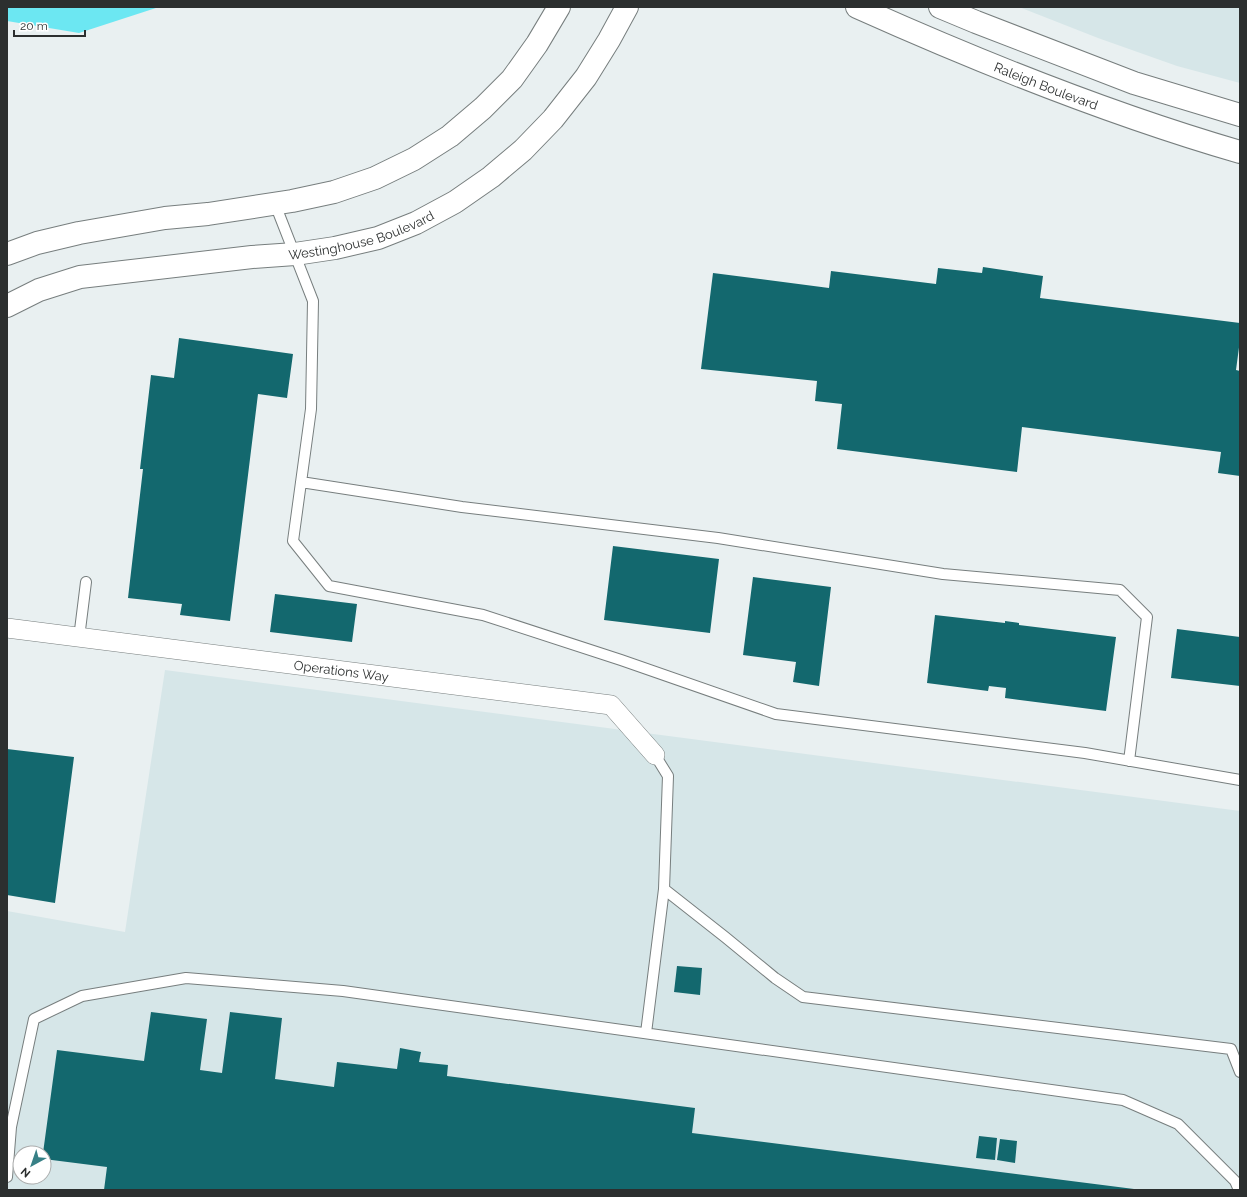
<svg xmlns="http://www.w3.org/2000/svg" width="1247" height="1197" viewBox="0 0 1247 1197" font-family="Raleway,sans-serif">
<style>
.built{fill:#d6e6e8;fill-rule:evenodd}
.green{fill:#6ce7f2}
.building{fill:#13686e}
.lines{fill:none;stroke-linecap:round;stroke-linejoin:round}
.lane-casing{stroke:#777e7e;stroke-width:12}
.street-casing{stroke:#777e7e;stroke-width:20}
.secondary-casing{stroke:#777e7e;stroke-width:24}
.primary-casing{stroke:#777e7e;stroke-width:24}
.lane{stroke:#fff;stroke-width:10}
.street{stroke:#fff;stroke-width:19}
.secondary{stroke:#fff;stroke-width:22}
.primary{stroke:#fff;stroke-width:22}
.labels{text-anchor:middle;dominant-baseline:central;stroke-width:4;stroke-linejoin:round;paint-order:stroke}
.street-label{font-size:13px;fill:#2c2f2f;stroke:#fff}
</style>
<rect width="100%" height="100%" fill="#e9f0f1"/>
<path class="built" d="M 1019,7 L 1240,7 L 1240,83 L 1177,66 L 1098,38 Z
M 165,670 L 1240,811 L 1240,1190 L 7,1190 L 7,911 L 125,932 ZM 20,1153 L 44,1153 L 44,1177 L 20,1177 Z"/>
<path class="green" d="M 7,7 L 159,7 L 79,33 L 7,21 Z"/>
<path class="building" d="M 983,267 L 1043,276 L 1040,298 L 1240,323 L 1240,340 L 1236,370 L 1240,371 L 1240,476 L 1218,473 L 1221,452 L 1022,427 L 1017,472 L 837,449 L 842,404 L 815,401 L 817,381 L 701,369 L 713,273 L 829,288 L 831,271 L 936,284 L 938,268 L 982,273 Z
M 179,338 L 293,354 L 287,398 L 258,394 L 230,621 L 180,615 L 182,604 L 128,598 L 143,469 L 140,469 L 151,375 L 174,378 Z
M 613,546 L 719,559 L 710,633 L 604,620 Z
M 753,577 L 831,587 L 819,686 L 793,682 L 796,662 L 743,655 Z
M 275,594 L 357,604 L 352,642 L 270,632 Z
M 935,615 L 1005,623 L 1005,621 L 1019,623 L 1019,625 L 1116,637 L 1106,711 L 1005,698 L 1006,688 L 989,686 L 988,691 L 927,683 Z
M 1177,629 L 1240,637 L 1240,686 L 1171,678 Z
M 7,749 L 74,757 L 55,903 L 7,895 Z
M 677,966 L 702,968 L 700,995 L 674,992 Z
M 151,1012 L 207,1019 L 200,1070 L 222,1073 L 230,1012 L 282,1018 L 275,1079 L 334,1087 L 337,1062 L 397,1069 L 400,1048 L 421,1052 L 419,1062 L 448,1065 L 447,1076 L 695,1108 L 692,1133 L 1134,1189 L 1134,1190 L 104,1190 L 107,1167 L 44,1159 L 43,1153 L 57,1050 L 144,1061 Z
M 979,1136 L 997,1138 L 995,1160 L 976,1158 Z
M 1000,1139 L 1017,1141 L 1015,1163 L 997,1160 Z"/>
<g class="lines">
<g class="lane-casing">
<path id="lane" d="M 275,204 L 313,301 L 311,409 L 293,541 L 329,586 L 483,615 L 621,660 L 776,714 L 1085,753 L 1240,780
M 301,482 L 462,507 L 718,538 L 943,574 L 1120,590 L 1147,617 L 1129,761
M 79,638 L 86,582
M 655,755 L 668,776 L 664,889 L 725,937 L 775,978 L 803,997 L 1231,1049 L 1240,1072
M 646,1033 L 664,889
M 7,1126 L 11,1127 L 34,1019 L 82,996 L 186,978 L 343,991 L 1123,1100 L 1178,1124 L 1235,1181 L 1239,1190
M 7,1177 L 11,1127"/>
</g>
<g class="street-casing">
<g id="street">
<path id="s1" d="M 7,628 L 611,705 L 655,755"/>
</g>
</g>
<g class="secondary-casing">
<g id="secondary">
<path d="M 7,254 L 37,243 L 79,233 L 165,218 L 208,214 L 292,201 L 334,192 L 375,178 L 414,159 L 450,136 L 483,108 L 512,79 L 537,44 L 559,7"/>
<path id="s2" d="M 7,306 L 39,290 L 80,277 L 252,257 L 295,254 L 335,248 L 378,238 L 416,223 L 455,202 L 491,177 L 523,150 L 553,119 L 586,77 L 609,40 L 627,7"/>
</g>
</g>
<g class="primary-casing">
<g id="primary">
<path id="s3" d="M 857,7 C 982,63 1109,114 1240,152"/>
<path d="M 940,7 L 976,22 L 1134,83 L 1240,115"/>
</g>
</g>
<use href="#lane" class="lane"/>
<use href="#street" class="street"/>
<use href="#secondary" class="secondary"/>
<use href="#primary" class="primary"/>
</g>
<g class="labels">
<g class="street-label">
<text stroke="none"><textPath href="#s3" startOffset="205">Raleigh Boulevard</textPath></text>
<text stroke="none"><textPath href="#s2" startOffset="364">Westinghouse Boulevard</textPath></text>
<text stroke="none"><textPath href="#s1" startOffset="337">Operations Way</textPath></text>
</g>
</g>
<rect width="1247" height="1197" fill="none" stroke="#2c2f2f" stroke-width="16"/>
<g transform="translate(32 1165) rotate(220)"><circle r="19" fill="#ffffff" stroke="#abacac"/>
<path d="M0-3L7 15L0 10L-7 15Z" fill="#378086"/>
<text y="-6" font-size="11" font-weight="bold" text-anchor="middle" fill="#2c2f2f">N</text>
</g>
<path d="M14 30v6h71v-6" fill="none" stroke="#2c2f2f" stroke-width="2"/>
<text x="20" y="30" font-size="12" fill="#2c2f2f" stroke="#ffffff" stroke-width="3" paint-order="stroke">20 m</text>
</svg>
